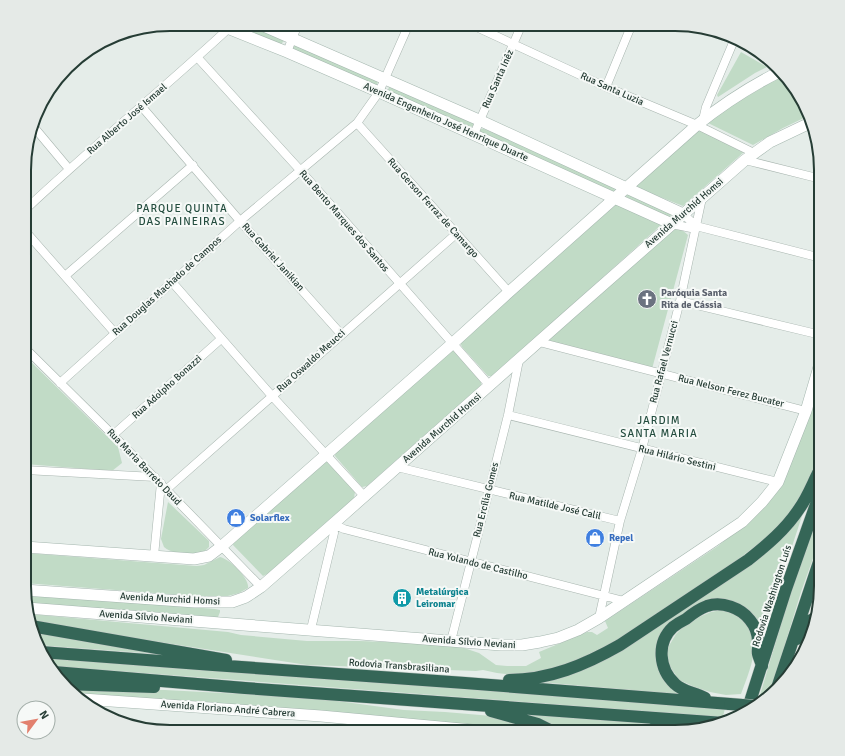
<svg xmlns="http://www.w3.org/2000/svg" width="845" height="756" viewBox="0 0 845 756" font-family="Signika,sans-serif">
<style>
.green{fill:#c1dbc6}
.lines{fill:none;stroke-linecap:round;stroke-linejoin:round}
.street-casing{stroke:#a8b5af;stroke-width:9}
.secondary-casing{stroke:#a5b7af;stroke-width:12}
.highway-casing{stroke:#c2c9c6;stroke-width:13}
.street{stroke:#fff;stroke-width:8}
.secondary{stroke:#fff;stroke-width:11}
.highway{stroke:#356657;stroke-width:12}
.highway-bridge-casing{stroke:#c2c9c6;stroke-width:13;stroke-linecap:butt}
.highway-bridge{stroke:#356657;stroke-width:12}
.labels{text-anchor:middle;dominant-baseline:central;stroke-width:4;stroke-linejoin:round;paint-order:stroke}
.street-label{font-size:10px;fill:#263d35;stroke:#f6f9f7}
.worship-label{font-size:10px;font-weight:bold;fill:#5b616d;stroke:#f6f9f7;text-anchor:start}
.shop-label{font-size:10px;font-weight:bold;fill:#366cbe;stroke:#f6f9f7;text-anchor:start}
.culture-label{font-size:10px;font-weight:bold;fill:#0d838f;stroke:#f6f9f7;text-anchor:start}
.neighbourhood-label{font-size:11px;letter-spacing:1px;fill:#244d3f;stroke:#f6f9f7}
.rim{fill:none;stroke:#263d35;stroke-width:2}
</style>
<rect width="100%" height="100%" fill="#e5ede9"/>
<path class="green" d="M 231,24 L 250,24 L 284,39 L 284,41 L 280,45 Z
M 293,44 L 378,81 L 377,84 L 375,87 L 292,50 Z
M 741,52 L 767,67 L 755,73 L 718,97 L 717,95 Z
M 785,74 L 810,115 L 783,128 L 753,145 L 708,123 L 709,119 Z
M 389,86 L 474,123 L 473,126 L 471,127 L 389,93 L 388,91 Z
M 481,129 L 484,129 L 611,185 L 614,187 L 615,190 L 613,193 L 479,131 Z
M 698,129 L 744,152 L 683,206 L 640,189 L 636,186 Z
M 631,193 L 673,214 L 669,217 L 626,197 L 627,194 Z
M 616,204 L 661,225 L 493,376 L 488,376 L 462,347 L 460,342 Z
M 674,229 L 682,230 L 688,235 L 652,369 L 548,341 Z
M 453,349 L 481,382 L 481,385 L 478,388 L 367,486 L 362,487 L 335,456 L 336,450 Z
M 26,357 L 118,447 L 122,463 L 112,471 L 25,464 Z
M 821,376 L 821,447 L 808,486 L 798,503 L 772,533 L 728,567 L 633,631 L 592,655 L 548,671 L 514,675 L 497,673 L 483,670 L 476,671 L 307,665 L 31,622 L 29,614 L 228,632 L 241,635 L 307,641 L 360,641 L 436,644 L 464,648 L 479,653 L 496,665 L 507,666 L 526,666 L 541,658 L 539,652 L 587,632 L 592,632 L 597,635 L 608,628 L 605,621 L 718,546 L 745,524 L 763,508 Z
M 327,460 L 355,492 L 354,498 L 269,573 L 263,576 L 233,545 L 234,541 Z
M 168,502 L 209,541 L 209,547 C 206,550 203,553 198,554 C 188,555 172,554 164,547 L 161,539 Z
M 821,507 L 821,536 L 801,592 L 769,697 L 757,705 L 790,594 Z
M 804,510 L 764,631 L 753,614 L 736,603 L 672,624 L 663,675 L 678,694 L 539,682 L 612,656 Z
M 25,553 L 197,566 L 204,565 L 220,557 C 230,559 250,579 248,588 L 239,593 L 220,598 L 24,583 Z
M 24,594 L 215,609 L 220,610 L 220,612 L 218,617 L 214,618 L 26,603 Z
M 722,610 C 727,611 733,612 737,614 C 767,634 750,669 741,694 L 726,695 L 710,692 L 695,687 L 679,680 L 669,665 L 667,649 L 676,634 L 685,625 L 699,617 L 711,612 Z
M 32,629 L 158,654 L 37,645 L 35,642 Z
M 45,657 L 725,708 L 723,717 L 50,666 Z
M 68,688 L 165,690 L 315,698 L 404,710 L 445,712 L 492,716 L 530,726 L 541,732 L 507,732 L 487,728 L 87,694 L 74,693 Z
M 525,713 L 650,724 L 640,732 L 560,732 Z
M 333,724 L 347,725 L 349,732 L 339,732 Z"/>
<g class="lines">
<g class="street-casing">
<path id="street" d="M 470,24 L 606,87 L 697,125 L 754,153
M 721,34 L 748,45
M 287,52 L 298,24
M 197,57 L 300,170 L 490,386
M 60,77 L 88,52
M 606,87 L 632,24
M 142,107 L 240,221 L 341,334
M 703,120 L 706,107 L 735,38
M 357,123 L 509,292
M 33,126 L 69,169
M 474,134 L 522,24
M 745,160 L 821,179
M 26,209 C 92,147 162,90 228,29
M 683,214 L 696,226 L 821,258
M 672,224 L 691,228 L 696,226
M 26,232 L 115,333
M 65,276 L 193,165
M 172,282 L 272,396 L 365,497
M 680,301 L 821,335
M 539,342 L 806,411
M 26,349 L 113,435 L 261,587
M 60,383 L 240,221 L 357,123 L 379,92 L 409,24
M 508,415 L 778,482
M 113,435 L 221,339
M 397,467 L 620,521
M 25,470 L 155,477
M 167,489 L 456,234
M 154,556 L 161,483
M 599,618 L 620,521 L 642,449 L 680,301 L 702,198
M 311,629 L 334,533 L 333,524 L 344,529 L 624,601
M 451,641 L 508,415 L 519,360"/>
</g>
<g class="secondary-casing">
<path id="secondary" d="M 217,24 L 287,52 L 379,92 L 672,224
M 259,24 L 479,120 L 683,214
M 25,547 L 194,559 L 209,556 L 222,546 L 453,343 L 509,292 L 697,125 C 723,104 751,86 781,71
M 24,590 L 195,602 L 232,602 L 246,597 L 261,587 L 333,524 L 570,314 L 745,160 L 770,142 L 812,122
M 27,608 L 501,645 L 522,645 L 540,642 L 558,638 L 578,630 L 599,618 L 742,522 L 762,502 L 778,482 L 806,411 L 821,360
M 83,699 L 321,716 L 494,732"/>
</g>
<g class="highway-casing">
<path id="highway" d="M 31,626 L 226,660
M 797,639 L 811,620 L 815,618
M 41,652 L 213,665 L 465,683 L 730,704
M 54,672 L 245,688 L 724,723
M 509,680 C 549,680 585,665 620,645 L 748,560 C 767,545 786,529 799,509 C 807,498 812,485 818,473 L 821,471
M 63,684 L 154,687
M 777,688 L 821,556
M 705,698 C 695,692 683,692 675,684 C 659,669 656,643 673,627 C 677,624 682,621 686,619 C 692,614 699,609 707,606 C 722,601 741,608 750,620 C 755,626 758,634 758,642 C 759,646 757,651 758,654 C 759,658 761,662 762,666
M 491,711 L 538,724 L 554,732
M 747,711 L 786,589 L 821,490
M 647,732 C 656,727 665,725 674,724"/>
</g>
<use href="#street" class="street"/>
<use href="#secondary" class="secondary"/>
<use href="#highway" class="highway"/>
<g class="highway-bridge-casing">
<path id="highway-bridge" d="M 730,704 L 755,706"/>
</g>
<use href="#highway-bridge" class="highway-bridge"/>
</g>
<defs>
<g id="church-disc" transform="scale(1)"><circle r="9.5" fill="#6b7280" stroke="#f6f9f7"/><path d="M-1.2-6h2.4v3.5h3.3v2.4h-3.3V6h-2.4V-.1h-3.3v-2.4h3.3Z" fill="#fff"/></g>
<g id="shop-disc" transform="scale(1)"><circle r="9.5" fill="#3f7fe0" stroke="#f6f9f7"/><path d="M-5-2.5h2.3a2.7 3.5 0 0 1 5.4 0H5L5.5 6h-11ZM-1.5-2.5h3a1.5 2.3 0 0 0-3 0Z" fill="#fff"/></g>
<g id="building-disc" transform="scale(1)"><circle r="9.5" fill="#0f9aa8" stroke="#f6f9f7"/><path d="M-4-6H4V6H1V3H-1V6H-4ZM-2.5-4.3h1.7v1.8h-1.7ZM.8-4.3h1.7v1.8H.8ZM-2.5-1h1.7V.8h-1.7ZM.8-1h1.7V.8H.8Z" fill="#fff"/></g>
</defs>
<g fill-rule="evenodd">
<use href="#church-disc" x="647" y="299"/>
<use href="#shop-disc" x="236" y="518"/>
<use href="#shop-disc" x="595" y="538"/>
<use href="#building-disc" x="402" y="598"/>
</g>
<g class="labels">
<g class="street-label">
<text transform="translate(498 79) rotate(-66)">Rua Santa Inêz</text>
<text transform="translate(612 89) rotate(24)">Rua Santa Luzia</text>
<text transform="translate(127 119) rotate(-41)">Rua Alberto José Ismael</text>
<text transform="translate(446 122) rotate(24)">Avenida Engenheiro José Henrique Duarte</text>
<text transform="translate(433 208) rotate(48)">Rua Gerson Ferraz de Camargo</text>
<text transform="translate(684 213) rotate(-41)">Avenida Murchid Homsi</text>
<text transform="translate(344 221) rotate(49)">Rua Bento Marques dos Santos</text>
<text transform="translate(273 257) rotate(48)">Rua Gabriel Janikian</text>
<text transform="translate(167 286) rotate(-42)">Rua Douglas Machado de Campos</text>
<text transform="translate(311 361) rotate(-42)">Rua Oswaldo Meucci</text>
<text transform="translate(664 362) rotate(-75)">Rua Rafael Vernucci</text>
<text transform="translate(167 387) rotate(-42)">Rua Adolpho Bonazzi</text>
<text transform="translate(731 391) rotate(14)">Rua Nelson Ferez Bucater</text>
<text transform="translate(442 428) rotate(-41)">Avenida Murchid Homsi</text>
<text transform="translate(677 458) rotate(14)">Rua Hilário Sestini</text>
<text transform="translate(144 467) rotate(46)">Rua Maria Barreto Daud</text>
<text transform="translate(486 500) rotate(-76)">Rua Ercília Gomes</text>
<text transform="translate(555 506) rotate(13)">Rua Matilde José Calil</text>
<text transform="translate(478 564) rotate(14)">Rua Yolando de Castilho</text>
<text transform="translate(772 596) rotate(-72)">Rodovia Washington Luís</text>
<text transform="translate(170 599) rotate(3)">Avenida Murchid Homsi</text>
<text transform="translate(146 617) rotate(4)">Avenida Sílvio Neviani</text>
<text transform="translate(469 642) rotate(4)">Avenida Sílvio Neviani</text>
<text transform="translate(399 666) rotate(4)">Rodovia Transbrasiliana</text>
<text transform="translate(228 709) rotate(4)">Avenida Floriano André Cabrera</text>
</g>
<g class="worship-label">
<text x="661" y="293">Paróquia Santa<tspan x="661" dy="12">Rita de Cássia</tspan></text>
</g>
<g class="shop-label">
<text x="250" y="518">Solarflex</text>
<text x="609" y="538">Repel</text>
</g>
<g class="culture-label">
<text x="416" y="592">Metalúrgica<tspan x="416" dy="12">Leiromar</tspan></text>
</g>
<g class="neighbourhood-label">
<text x="182" y="208">PARQUE QUINTA<tspan x="182" dy="13">DAS PAINEIRAS</tspan></text>
<text x="659" y="420">JARDIM<tspan x="659" dy="13">SANTA MARIA</tspan></text>
</g>
</g>
<path d="M0 0H845V756H0ZM170 31H675A139 139 0 0 1 814 170V586A139 139 0 0 1 675 725H170A139 139 0 0 1 31 586V170A139 139 0 0 1 170 31Z" fill="#e5eae7" fill-rule="evenodd"/>
<path class="rim" d="M170 31H675A139 139 0 0 1 814 170V586A139 139 0 0 1 675 725H170A139 139 0 0 1 31 586V170A139 139 0 0 1 170 31Z"/>
<g transform="translate(36 720) rotate(58)"><circle r="19" fill="#f6f9f7" stroke="#a3aea9"/>
<path d="M0-3L7 15L0 10L-7 15Z" fill="#e2806e"/>
<text y="-6" font-size="11" font-weight="bold" text-anchor="middle" fill="#263d35">N</text>
</g>
</svg>
